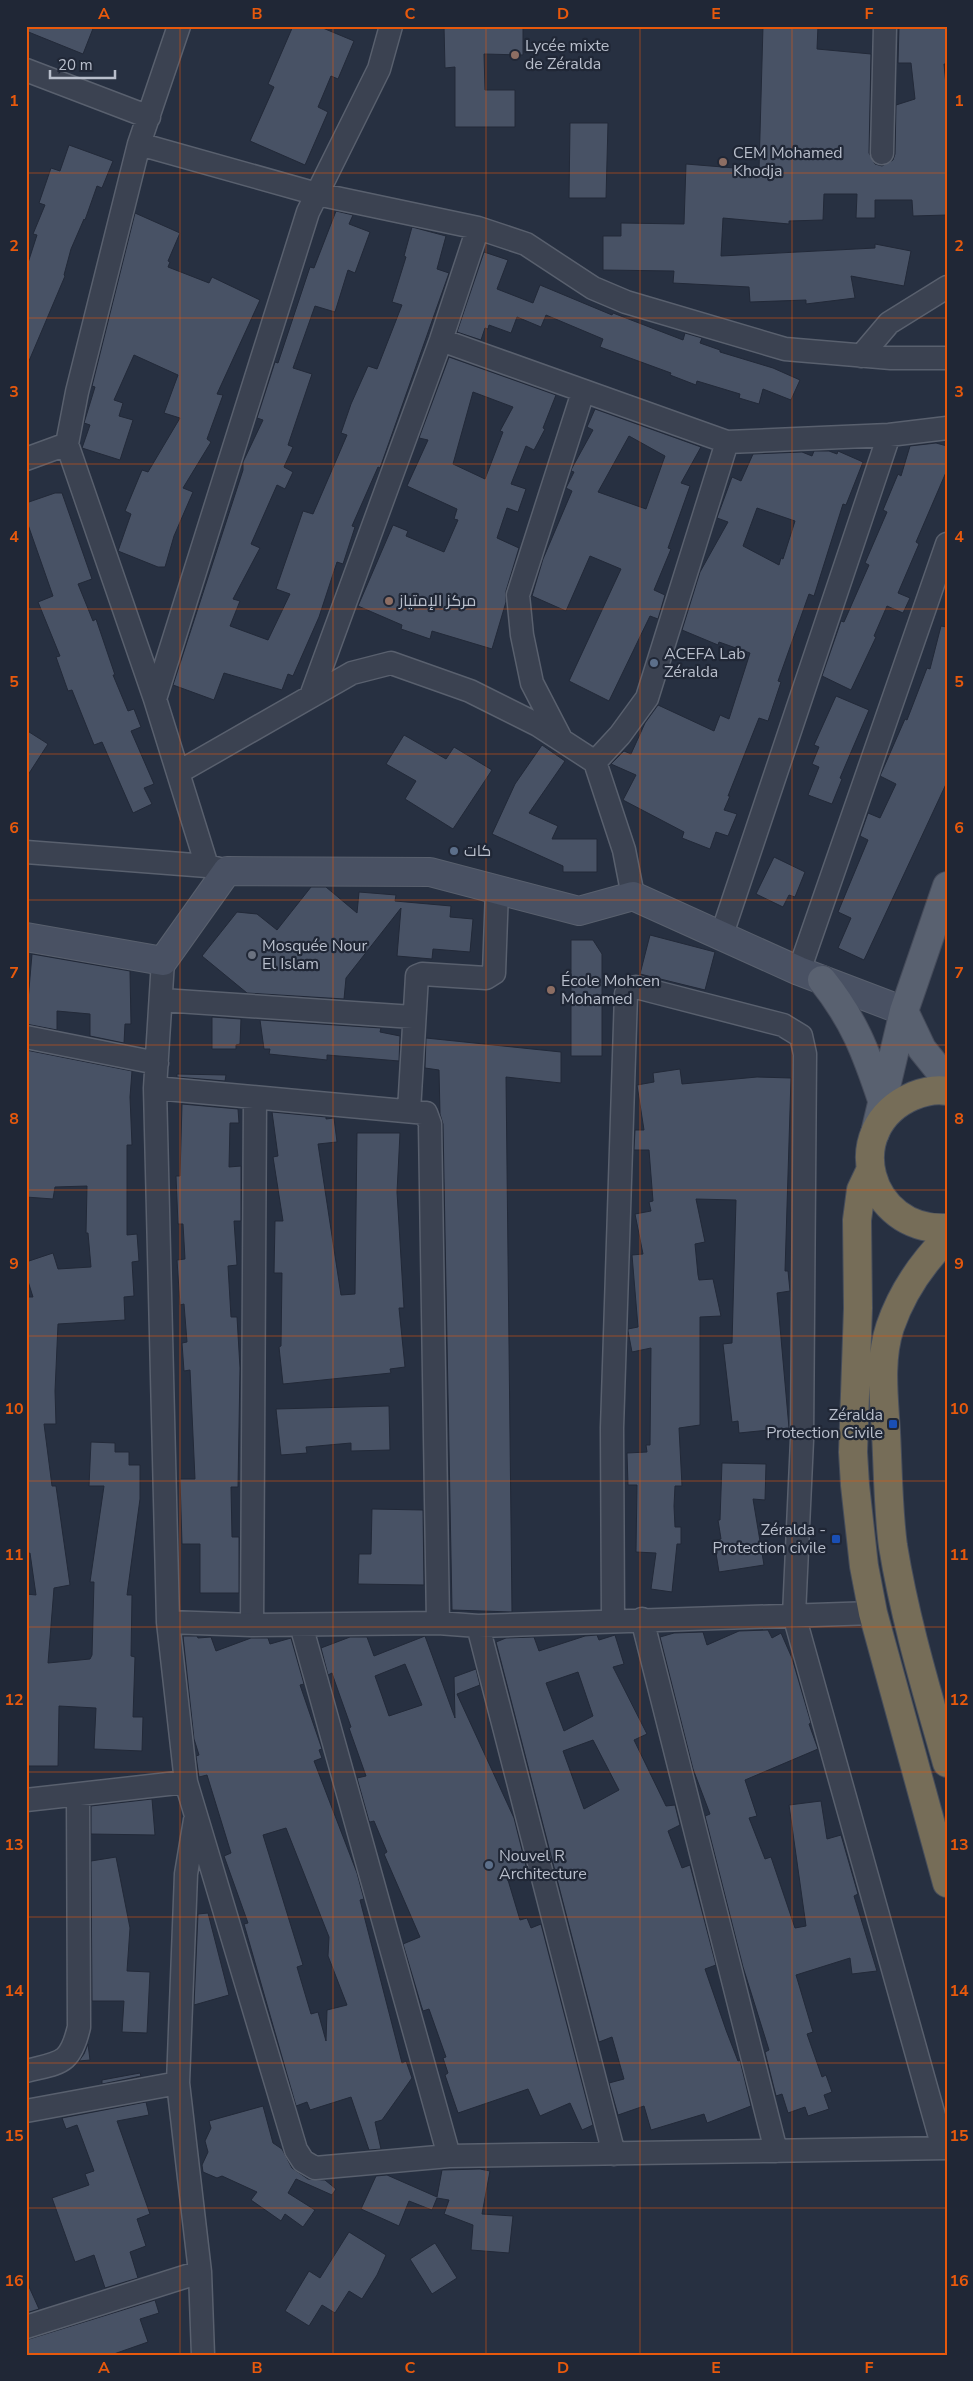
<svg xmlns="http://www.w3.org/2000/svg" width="973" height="2381" viewBox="0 0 973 2381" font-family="'Nunito Sans',Cairo,sans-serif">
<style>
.building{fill:#485265;stroke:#222938;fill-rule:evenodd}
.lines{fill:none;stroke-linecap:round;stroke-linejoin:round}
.street-casing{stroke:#59606e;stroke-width:25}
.secondary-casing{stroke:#59606e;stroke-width:30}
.primary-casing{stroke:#454b5a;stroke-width:30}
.highway-casing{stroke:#464d5b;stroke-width:30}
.street{stroke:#3b4251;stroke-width:22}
.secondary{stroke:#495163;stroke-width:28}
.primary{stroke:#596170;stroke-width:28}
.highway{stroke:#766d58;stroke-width:28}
.grid{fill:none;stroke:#e8590c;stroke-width:1;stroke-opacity:0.55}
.education-dot{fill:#8d6e63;stroke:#202736;stroke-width:2}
.service-dot{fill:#5c6f8a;stroke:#202736;stroke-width:2}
.worship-dot{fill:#6b7280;stroke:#202736;stroke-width:2}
.transit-dot{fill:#1a4fb4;stroke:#202736;stroke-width:2}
.labels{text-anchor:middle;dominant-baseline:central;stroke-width:4.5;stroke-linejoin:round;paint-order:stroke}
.poi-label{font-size:16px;fill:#b8becb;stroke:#202736;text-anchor:start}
.neatline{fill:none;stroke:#e8590c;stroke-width:2}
.grid-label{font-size:16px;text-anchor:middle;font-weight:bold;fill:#e8590c}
</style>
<rect width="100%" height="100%" fill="#273041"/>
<path class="building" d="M 26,26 L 94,26 L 83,54 L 26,31 Z
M 293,26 L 318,26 L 354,41 L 338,79 L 331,76 L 318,107 L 328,112 L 305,165 L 250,141 L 274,87 L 268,84 Z
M 444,26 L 523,26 L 523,55 L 484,54 L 485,90 L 515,90 L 515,127 L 455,127 L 455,67 L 445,68 Z
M 763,26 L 818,26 L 817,49 L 871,54 L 869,153 L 875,164 L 882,166 L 893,160 L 895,154 L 896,105 L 915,99 L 911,63 L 898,63 L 899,26 L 947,26 L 947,64 L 944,64 L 947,96 L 947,215 L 913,216 L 912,200 L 875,200 L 875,218 L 856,218 L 857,194 L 824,194 L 823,220 L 789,221 L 789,224 L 723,218 L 721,256 L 875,248 L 875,244 L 911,251 L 904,286 L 851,276 L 855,298 L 806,304 L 806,300 L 750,302 L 749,287 L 673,283 L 674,271 L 603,270 L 603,236 L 621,236 L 621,223 L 684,224 L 686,164 L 759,170 Z
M 570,123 L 608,123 L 606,198 L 569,198 Z
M 69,145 L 113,161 L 102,188 L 97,186 L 85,220 L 84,219 L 71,249 L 64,275 L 65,276 L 26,368 L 26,269 L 37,235 L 33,234 L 45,205 L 39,203 L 51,168 L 60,171 Z
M 336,211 L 353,215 L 349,224 L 370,232 L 355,273 L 348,270 L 335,312 L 315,306 L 293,368 L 312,374 L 288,445 L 293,447 L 284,467 L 293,472 L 285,489 L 277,485 L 251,544 L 260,548 L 233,599 L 240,601 L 230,626 L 268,640 L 290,594 L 276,589 L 303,511 L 313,514 L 347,435 L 341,433 L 351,404 L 368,366 L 377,369 L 402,305 L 392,302 L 406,257 L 404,256 L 412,227 L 446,236 L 437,269 L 449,273 L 380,468 L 378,467 L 352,526 L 355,527 L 343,564 L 337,562 L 319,617 L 293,676 L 288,674 L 282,690 L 224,673 L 214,700 L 173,685 L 243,470 L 243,462 L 263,420 L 257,418 L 275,362 L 278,363 L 310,267 L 314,268 Z
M 135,213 L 180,233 L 168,261 L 170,262 L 168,267 L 209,283 L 212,277 L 260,300 L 217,394 L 223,395 L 207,439 L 211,442 L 183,488 L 193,492 L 174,536 L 165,567 L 158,567 L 118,551 L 131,514 L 125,511 L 142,470 L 148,472 L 180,418 L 164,413 L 178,375 L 134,355 L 114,400 L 123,403 L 119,416 L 133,420 L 120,460 L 82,448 L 90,425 L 84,423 L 95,387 L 92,386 Z
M 484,252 L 508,260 L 497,289 L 533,303 L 540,285 L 612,315 L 613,313 L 683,340 L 685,333 L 702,338 L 700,343 L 720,350 L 720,352 L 773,368 L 800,380 L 791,400 L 763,389 L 759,404 L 739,398 L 740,394 L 697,381 L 696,385 L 670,375 L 671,373 L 600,347 L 603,339 L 546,315 L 541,327 L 517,317 L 511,333 L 489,325 L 488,329 L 485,328 L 481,340 L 457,332 Z
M 449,357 L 556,395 L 543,428 L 545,429 L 534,450 L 526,446 L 511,484 L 526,489 L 518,512 L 507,508 L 497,538 L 519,548 L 506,591 L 506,602 L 492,649 L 432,631 L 430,639 L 401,629 L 402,625 L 358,606 L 393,525 L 408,531 L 406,536 L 444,552 L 458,520 L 454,519 L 457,509 L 407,486 L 428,440 L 419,438 ZM 473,392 L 513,407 L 500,431 L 503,432 L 485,479 L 453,464 Z
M 595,409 L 701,447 L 681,483 L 690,486 L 668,548 L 671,549 L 654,590 L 665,595 L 658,619 L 650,616 L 609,701 L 569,681 L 621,569 L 590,556 L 566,611 L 532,596 L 543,559 L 572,491 L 566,488 L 574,472 L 571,471 L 572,468 L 593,430 L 587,427 ZM 629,436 L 665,456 L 646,509 L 598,492 Z
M 936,443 L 947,446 L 947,470 L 916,542 L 919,544 L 898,593 L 910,598 L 903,613 L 887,606 L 874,636 L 876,637 L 851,690 L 822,676 L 839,627 L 841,621 L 844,622 L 869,565 L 865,563 L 887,512 L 883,510 L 898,474 L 901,476 L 910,446 Z
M 814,451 L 829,451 L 837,454 L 838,451 L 863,462 L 846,505 L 843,504 L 814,596 L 809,594 L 778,681 L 781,682 L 768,721 L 759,718 L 728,796 L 730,796 L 724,810 L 737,814 L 728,836 L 716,832 L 710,849 L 682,838 L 684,832 L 623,800 L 636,775 L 611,764 L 624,751 L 631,754 L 645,723 L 658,705 L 714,731 L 720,715 L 729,719 L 750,653 L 719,642 L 718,645 L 682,630 L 700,572 L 728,522 L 717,518 L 718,515 L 732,477 L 741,481 L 753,454 L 802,452 L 812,456 ZM 757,508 L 795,521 L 783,559 L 781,558 L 779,565 L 743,546 Z
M 55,493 L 62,493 L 92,579 L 78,584 L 93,621 L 96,619 L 115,675 L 113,675 L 128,711 L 134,709 L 141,727 L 131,731 L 154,784 L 144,788 L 152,804 L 133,813 L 102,742 L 94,745 L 72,690 L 68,691 L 56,657 L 60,656 L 38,602 L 53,596 L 26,519 L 26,503 Z
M 941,626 L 947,627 L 947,782 L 864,960 L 838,948 L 851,918 L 838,912 L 868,840 L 860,836 L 868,813 L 880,818 L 896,784 L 880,776 L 905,719 L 907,720 L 927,668 L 930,669 Z
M 836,696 L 869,710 L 840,778 L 842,779 L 832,804 L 808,795 L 819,767 L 812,764 L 819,747 L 814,745 Z
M 26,730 L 48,744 L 26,778 Z
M 404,735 L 446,759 L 454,747 L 492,770 L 453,829 L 405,799 L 416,781 L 386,764 Z
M 542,745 L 565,761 L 529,813 L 558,826 L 552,839 L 597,839 L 597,872 L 563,872 L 563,866 L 492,834 L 515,784 Z
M 774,857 L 805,872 L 795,897 L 789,895 L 783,907 L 756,894 Z
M 311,887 L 326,887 L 357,913 L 359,892 L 396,895 L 395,901 L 451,906 L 450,917 L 473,919 L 470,952 L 433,949 L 432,959 L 397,956 L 401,908 L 346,978 L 344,999 L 247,993 L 202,956 L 237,912 L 257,914 L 277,930 Z
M 650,935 L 715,952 L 705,990 L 640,974 Z
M 571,940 L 593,940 L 602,954 L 602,1056 L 571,1056 Z
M 32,954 L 130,971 L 131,1024 L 125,1024 L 124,1043 L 90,1036 L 90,1014 L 57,1011 L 57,1030 L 26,1024 Z
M 212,1017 L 241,1019 L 240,1044 L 236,1045 L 236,1049 L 212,1049 Z
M 260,1020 L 381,1028 L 380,1032 L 400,1036 L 399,1061 L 327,1055 L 327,1060 L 269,1054 L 270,1049 L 264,1049 Z
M 426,1038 L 561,1052 L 561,1083 L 506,1077 L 512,1612 L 452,1610 L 443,1124 L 440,1114 L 439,1070 L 425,1068 Z
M 26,1050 L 132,1071 L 130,1097 L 132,1145 L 127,1145 L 127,1235 L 137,1234 L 139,1261 L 132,1262 L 134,1296 L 124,1297 L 125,1320 L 58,1324 L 55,1391 L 56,1424 L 44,1424 L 52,1486 L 56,1486 L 70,1585 L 54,1588 L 48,1663 L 90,1659 L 92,1655 L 94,1582 L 90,1582 L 104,1486 L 89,1486 L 91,1442 L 115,1443 L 115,1452 L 129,1452 L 129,1465 L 140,1465 L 140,1499 L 127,1595 L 132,1595 L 131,1656 L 135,1657 L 133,1717 L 143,1717 L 142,1751 L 94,1749 L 96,1708 L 59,1706 L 58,1766 L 26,1766 L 26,1594 L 36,1595 L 30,1553 L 26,1554 L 26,1297 L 33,1297 L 26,1275 L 26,1262 L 53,1253 L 58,1269 L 91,1267 L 88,1233 L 86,1233 L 87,1186 L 55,1187 L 53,1199 L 26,1197 Z
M 680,1069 L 682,1084 L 757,1077 L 791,1078 L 785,1271 L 788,1271 L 790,1291 L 777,1293 L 789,1428 L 739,1433 L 738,1421 L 732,1422 L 723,1344 L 732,1343 L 736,1200 L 696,1199 L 705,1242 L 695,1244 L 698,1275 L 699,1280 L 713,1279 L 721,1316 L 700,1317 L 700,1425 L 679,1428 L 682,1486 L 675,1486 L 674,1506 L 675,1527 L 681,1527 L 681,1544 L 677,1544 L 672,1592 L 651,1589 L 656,1553 L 636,1552 L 637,1485 L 628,1485 L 627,1453 L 647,1452 L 646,1445 L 650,1445 L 651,1348 L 632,1352 L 628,1331 L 628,1329 L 638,1327 L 632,1255 L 643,1254 L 635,1214 L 651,1211 L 649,1202 L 653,1201 L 649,1150 L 634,1150 L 635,1130 L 644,1130 L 637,1085 L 654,1082 L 653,1073 Z
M 177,1074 L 226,1075 L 225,1081 L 177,1077 Z
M 182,1104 L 238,1109 L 239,1123 L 230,1123 L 229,1167 L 241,1166 L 241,1221 L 234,1221 L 237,1265 L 228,1266 L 231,1317 L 237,1317 L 240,1368 L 238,1487 L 231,1487 L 232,1537 L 239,1537 L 239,1593 L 200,1593 L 200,1544 L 182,1544 L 180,1479 L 195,1479 L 190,1370 L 184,1371 L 182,1343 L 187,1342 L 184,1304 L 180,1305 L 177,1260 L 185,1259 L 183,1224 L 178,1224 L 176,1176 L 180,1176 Z
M 272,1112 L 326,1117 L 326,1119 L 334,1118 L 337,1142 L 318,1144 L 341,1295 L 355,1294 L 357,1133 L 400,1133 L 397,1192 L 404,1308 L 399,1308 L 405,1367 L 390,1369 L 391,1373 L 283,1384 L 279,1347 L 281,1346 L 282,1273 L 274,1273 L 275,1221 L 283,1221 L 273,1157 L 278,1156 Z
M 389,1406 L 390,1450 L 351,1451 L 351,1443 L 306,1447 L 307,1453 L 281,1455 L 276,1409 Z
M 722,1463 L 766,1464 L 765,1500 L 753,1499 L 764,1565 L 719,1572 L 714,1541 L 721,1539 L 718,1520 L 720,1520 Z
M 372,1509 L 423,1510 L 424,1585 L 358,1584 L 359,1554 L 371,1554 Z
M 768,1630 L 772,1638 L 781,1633 L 792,1658 L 811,1723 L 809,1724 L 818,1749 L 745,1780 L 757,1816 L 749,1818 L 765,1859 L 771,1857 L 795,1928 L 806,1926 L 789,1805 L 821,1801 L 827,1839 L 841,1835 L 858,1894 L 854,1896 L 877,1971 L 852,1974 L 850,1958 L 796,1975 L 813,2032 L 807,2034 L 822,2077 L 826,2075 L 832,2092 L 824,2095 L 829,2109 L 808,2116 L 805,2107 L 788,2113 L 782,2094 L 776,2096 L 765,2052 L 769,2050 L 743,1967 L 705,1816 L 710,1814 L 693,1769 L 660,1637 L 674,1633 L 703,1632 L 707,1645 L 739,1631 Z
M 597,1635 L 599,1640 L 615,1635 L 624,1664 L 613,1667 L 647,1734 L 634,1740 L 666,1806 L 675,1805 L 680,1825 L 668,1831 L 682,1868 L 690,1865 L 716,1965 L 705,1969 L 726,2030 L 738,2061 L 740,2060 L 751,2106 L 707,2123 L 704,2114 L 651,2130 L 644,2106 L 618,2115 L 609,2083 L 624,2079 L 612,2037 L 599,2042 L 496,1642 L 506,1638 L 534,1637 L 539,1651 L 585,1636 ZM 578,1672 L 593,1716 L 564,1731 L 546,1683 ZM 593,1740 L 619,1790 L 584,1809 L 563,1751 Z
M 183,1636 L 197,1636 L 198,1638 L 211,1637 L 216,1651 L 251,1638 L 268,1638 L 270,1644 L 291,1638 L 304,1684 L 300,1685 L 322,1749 L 319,1750 L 322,1758 L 314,1761 L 357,1873 L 364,1899 L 360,1900 L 402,2063 L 406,2061 L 412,2078 L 382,2120 L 375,2122 L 381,2149 L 369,2150 L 351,2097 L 310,2110 L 307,2102 L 296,2106 L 244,1924 L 248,1923 L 224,1856 L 231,1853 L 207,1775 L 199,1777 L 196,1756 L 199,1755 L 194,1739 ZM 286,1828 L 329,1937 L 328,1956 L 347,2005 L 327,2010 L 326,2041 L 318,2012 L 311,2014 L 297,1967 L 303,1965 L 263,1835 Z
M 425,1636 L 455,1718 L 454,1677 L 476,1669 L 480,1685 L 457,1694 L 514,1818 L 528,1874 L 508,1880 L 520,1920 L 527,1918 L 531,1928 L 541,1924 L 593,2125 L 582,2130 L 570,2103 L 540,2116 L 528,2089 L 458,2113 L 445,2075 L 448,2073 L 443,2058 L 446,2057 L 429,2009 L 423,2011 L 421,2005 L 403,1944 L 420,1937 L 384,1854 L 387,1852 L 374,1821 L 370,1822 L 369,1821 L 357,1778 L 366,1776 L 349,1728 L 351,1727 L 335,1682 L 332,1673 L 328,1675 L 321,1648 L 350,1637 L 367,1637 L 374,1656 ZM 405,1664 L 422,1705 L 389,1716 L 375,1676 Z
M 152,1799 L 155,1835 L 91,1834 L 91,1806 Z
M 116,1857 L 130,1928 L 127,1971 L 150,1972 L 147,2033 L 122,2032 L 124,2001 L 92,2001 L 91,1861 Z
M 208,1913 L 229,1995 L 194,2005 L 198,1914 Z
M 88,2044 L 90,2060 L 79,2061 L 84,2054 Z
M 140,2073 L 141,2076 L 102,2084 L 102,2080 Z
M 146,2102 L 149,2115 L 117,2121 L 150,2214 L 137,2219 L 146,2246 L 130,2252 L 138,2278 L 105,2288 L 94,2255 L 75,2262 L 52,2198 L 89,2185 L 85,2174 L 94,2171 L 77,2125 L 66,2129 L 62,2118 Z
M 263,2106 L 273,2143 L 282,2149 L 292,2168 L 308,2179 L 325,2180 L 336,2189 L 332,2195 L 296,2179 L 288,2193 L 315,2210 L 303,2227 L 285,2214 L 281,2221 L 251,2200 L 257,2192 L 222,2176 L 217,2178 L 203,2172 L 202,2165 L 208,2152 L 205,2141 L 211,2128 L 209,2121 Z
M 480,2169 L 490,2171 L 482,2214 L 513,2216 L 509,2253 L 471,2250 L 473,2225 L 444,2214 L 449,2200 L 437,2198 L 432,2210 L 409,2201 L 399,2226 L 361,2209 L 376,2176 L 387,2175 L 437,2197 L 442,2170 Z
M 349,2232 L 386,2255 L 377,2275 L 362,2299 L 349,2291 L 335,2313 L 322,2305 L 309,2326 L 285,2311 L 309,2271 L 320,2278 Z
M 435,2243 L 457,2278 L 432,2294 L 410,2259 Z
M 26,2280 L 39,2309 L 26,2313 Z
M 155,2300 L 159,2313 L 140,2319 L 148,2342 L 111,2355 L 26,2355 L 26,2340 Z"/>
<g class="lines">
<g class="street-casing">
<path id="street" d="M 26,70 L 149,117
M 139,144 L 317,194 L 478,228 L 526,244 L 593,288 L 626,302 L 785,349 L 891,358 L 947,358
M 882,153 L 885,26
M 441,340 L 727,442 L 889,435 L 947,428
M 861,356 L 889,323 L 947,287
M 26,459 L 67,444
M 311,696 L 441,340 L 478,228
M 155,699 L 67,444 L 77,392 L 139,144 L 179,26
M 561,739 L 532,683 L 522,635 L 518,595 L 583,392
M 595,762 L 620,735 L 647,698 L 727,442
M 179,772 L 352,673 L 391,663 L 470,691 L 538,725 L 595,762 L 624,850 L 633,896
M 26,852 L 207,866 L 219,869
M 207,866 L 155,699 L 308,212 L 379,69 L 391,26
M 721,937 L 889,435
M 163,961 L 155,1088 L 168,1622 L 186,1782 L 296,2150 L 303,2161 L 315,2168 L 449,2156 L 947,2148
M 799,971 L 947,544
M 162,1000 L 413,1017
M 26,1037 L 157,1063
M 155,1088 L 426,1113 L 430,1124 L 438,1623
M 409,1111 L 417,976 L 422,974 L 486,978 L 494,973 L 497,890
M 642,1619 L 776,2151
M 613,1621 L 612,1428 L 626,994 L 629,989 L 636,987 L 783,1025 L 801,1036 L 805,1054 L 802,1440 L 794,1615 L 943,2148
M 168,1622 L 252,1625 L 438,1623 L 478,1626 L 873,1613
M 252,1625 L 255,1098
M 301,1625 L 449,2156
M 478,1626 L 614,2154
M 26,1800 L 186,1782
M 195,1820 L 186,1874 L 178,2083 L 200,2272 L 203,2355
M 26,2071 C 61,2062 70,2065 79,2027 L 78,1795
M 26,2111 L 178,2083
M 26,2327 L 200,2272"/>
</g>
<g class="secondary-casing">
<path id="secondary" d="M 26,937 L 163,961 L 227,871 L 430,872 L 579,911 L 633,896 L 799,971 L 904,1011"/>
</g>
<g class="primary-casing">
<path id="primary" d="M 822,980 C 854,1020 866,1052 882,1100
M 904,1011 L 922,1049 L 947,1080
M 875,1133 L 904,1011 L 947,886"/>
</g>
<g class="highway-casing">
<path id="highway" d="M 947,1091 C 936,1089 923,1092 913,1096 C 839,1128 867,1232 947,1228
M 870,1171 L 861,1190 L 857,1220 L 858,1308 L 853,1452 L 855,1485 L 864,1566 L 873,1613 L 947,1883
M 947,1238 C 921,1264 902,1292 890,1327 C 879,1360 884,1398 886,1432 C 888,1470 888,1509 893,1546 C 905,1620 927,1692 947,1763"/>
</g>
<use href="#street" class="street"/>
<use href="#secondary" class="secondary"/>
<use href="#primary" class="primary"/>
<use href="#highway" class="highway"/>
</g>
<path class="grid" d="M 180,26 L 180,2355M 333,26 L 333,2355M 486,26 L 486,2355M 640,26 L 640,2355M 792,26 L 792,2355M 26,173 L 947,173M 26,318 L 947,318M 26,464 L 947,464M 26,609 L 947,609M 26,754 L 947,754M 26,900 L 947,900M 26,1045 L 947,1045M 26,1190 L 947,1190M 26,1336 L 947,1336M 26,1481 L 947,1481M 26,1627 L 947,1627M 26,1772 L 947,1772M 26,1917 L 947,1917M 26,2063 L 947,2063M 26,2208 L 947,2208"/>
<g class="education-dot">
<circle cx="515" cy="55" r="5"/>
<circle cx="723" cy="162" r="5"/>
<circle cx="389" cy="601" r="5"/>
<circle cx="551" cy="990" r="5"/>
</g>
<g class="service-dot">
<circle cx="654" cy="663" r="5"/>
<circle cx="454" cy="851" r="5"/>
<circle cx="489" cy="1865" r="5"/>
</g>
<circle class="worship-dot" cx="252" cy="955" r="5"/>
<g class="transit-dot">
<rect x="888" y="1419" width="10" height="10" rx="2.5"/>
<rect x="831" y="1534" width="10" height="10" rx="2.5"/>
</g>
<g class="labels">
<g class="poi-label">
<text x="525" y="46">Lycée mixte<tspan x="525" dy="18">de Zéralda</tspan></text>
<text x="733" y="153">CEM Mohamed<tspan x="733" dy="18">Khodja</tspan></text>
<text x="399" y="601">مركز الإمتياز</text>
<text x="664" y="654">ACEFA Lab<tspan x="664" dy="18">Zéralda</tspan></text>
<text x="464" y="851">كات</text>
<text x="262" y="946">Mosquée Nour<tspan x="262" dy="18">El Islam</tspan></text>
<text x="561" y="981">École Mohcen<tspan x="561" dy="18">Mohamed</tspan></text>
<text x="883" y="1415" text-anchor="end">Zéralda<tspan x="883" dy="18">Protection Civile</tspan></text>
<text x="826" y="1530" text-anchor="end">Zéralda -<tspan x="826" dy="18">Protection civile</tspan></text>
<text x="499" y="1856">Nouvel R<tspan x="499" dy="18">Architecture</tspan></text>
</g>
</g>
<rect width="973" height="2381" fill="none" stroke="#202736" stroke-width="55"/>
<path d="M50 70v8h65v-8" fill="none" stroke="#b8becb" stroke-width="2.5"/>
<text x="58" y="70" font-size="15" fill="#b8becb" stroke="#202736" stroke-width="4" paint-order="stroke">20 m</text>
<rect x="28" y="28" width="918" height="2326" class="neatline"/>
<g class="grid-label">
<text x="104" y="19">A</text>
<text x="257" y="19">B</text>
<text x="410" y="19">C</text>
<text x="563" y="19">D</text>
<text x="716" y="19">E</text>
<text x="869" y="19">F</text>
<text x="14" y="106">1</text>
<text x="959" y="106">1</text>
<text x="14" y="251">2</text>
<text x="959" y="251">2</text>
<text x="14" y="397">3</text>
<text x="959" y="397">3</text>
<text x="14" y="542">4</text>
<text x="959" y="542">4</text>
<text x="14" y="687">5</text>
<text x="959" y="687">5</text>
<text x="14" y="833">6</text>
<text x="959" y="833">6</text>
<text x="14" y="978">7</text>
<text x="959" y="978">7</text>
<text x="14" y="1124">8</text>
<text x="959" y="1124">8</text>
<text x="14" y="1269">9</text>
<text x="959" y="1269">9</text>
<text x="14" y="1414">10</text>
<text x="959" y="1414">10</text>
<text x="14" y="1560">11</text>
<text x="959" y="1560">11</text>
<text x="14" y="1705">12</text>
<text x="959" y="1705">12</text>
<text x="14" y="1850">13</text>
<text x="959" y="1850">13</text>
<text x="14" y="1996">14</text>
<text x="959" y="1996">14</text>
<text x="14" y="2141">15</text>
<text x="959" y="2141">15</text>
<text x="14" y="2286">16</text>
<text x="959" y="2286">16</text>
<text x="104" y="2373">A</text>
<text x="257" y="2373">B</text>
<text x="410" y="2373">C</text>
<text x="563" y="2373">D</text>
<text x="716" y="2373">E</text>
<text x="869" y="2373">F</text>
</g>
</svg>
